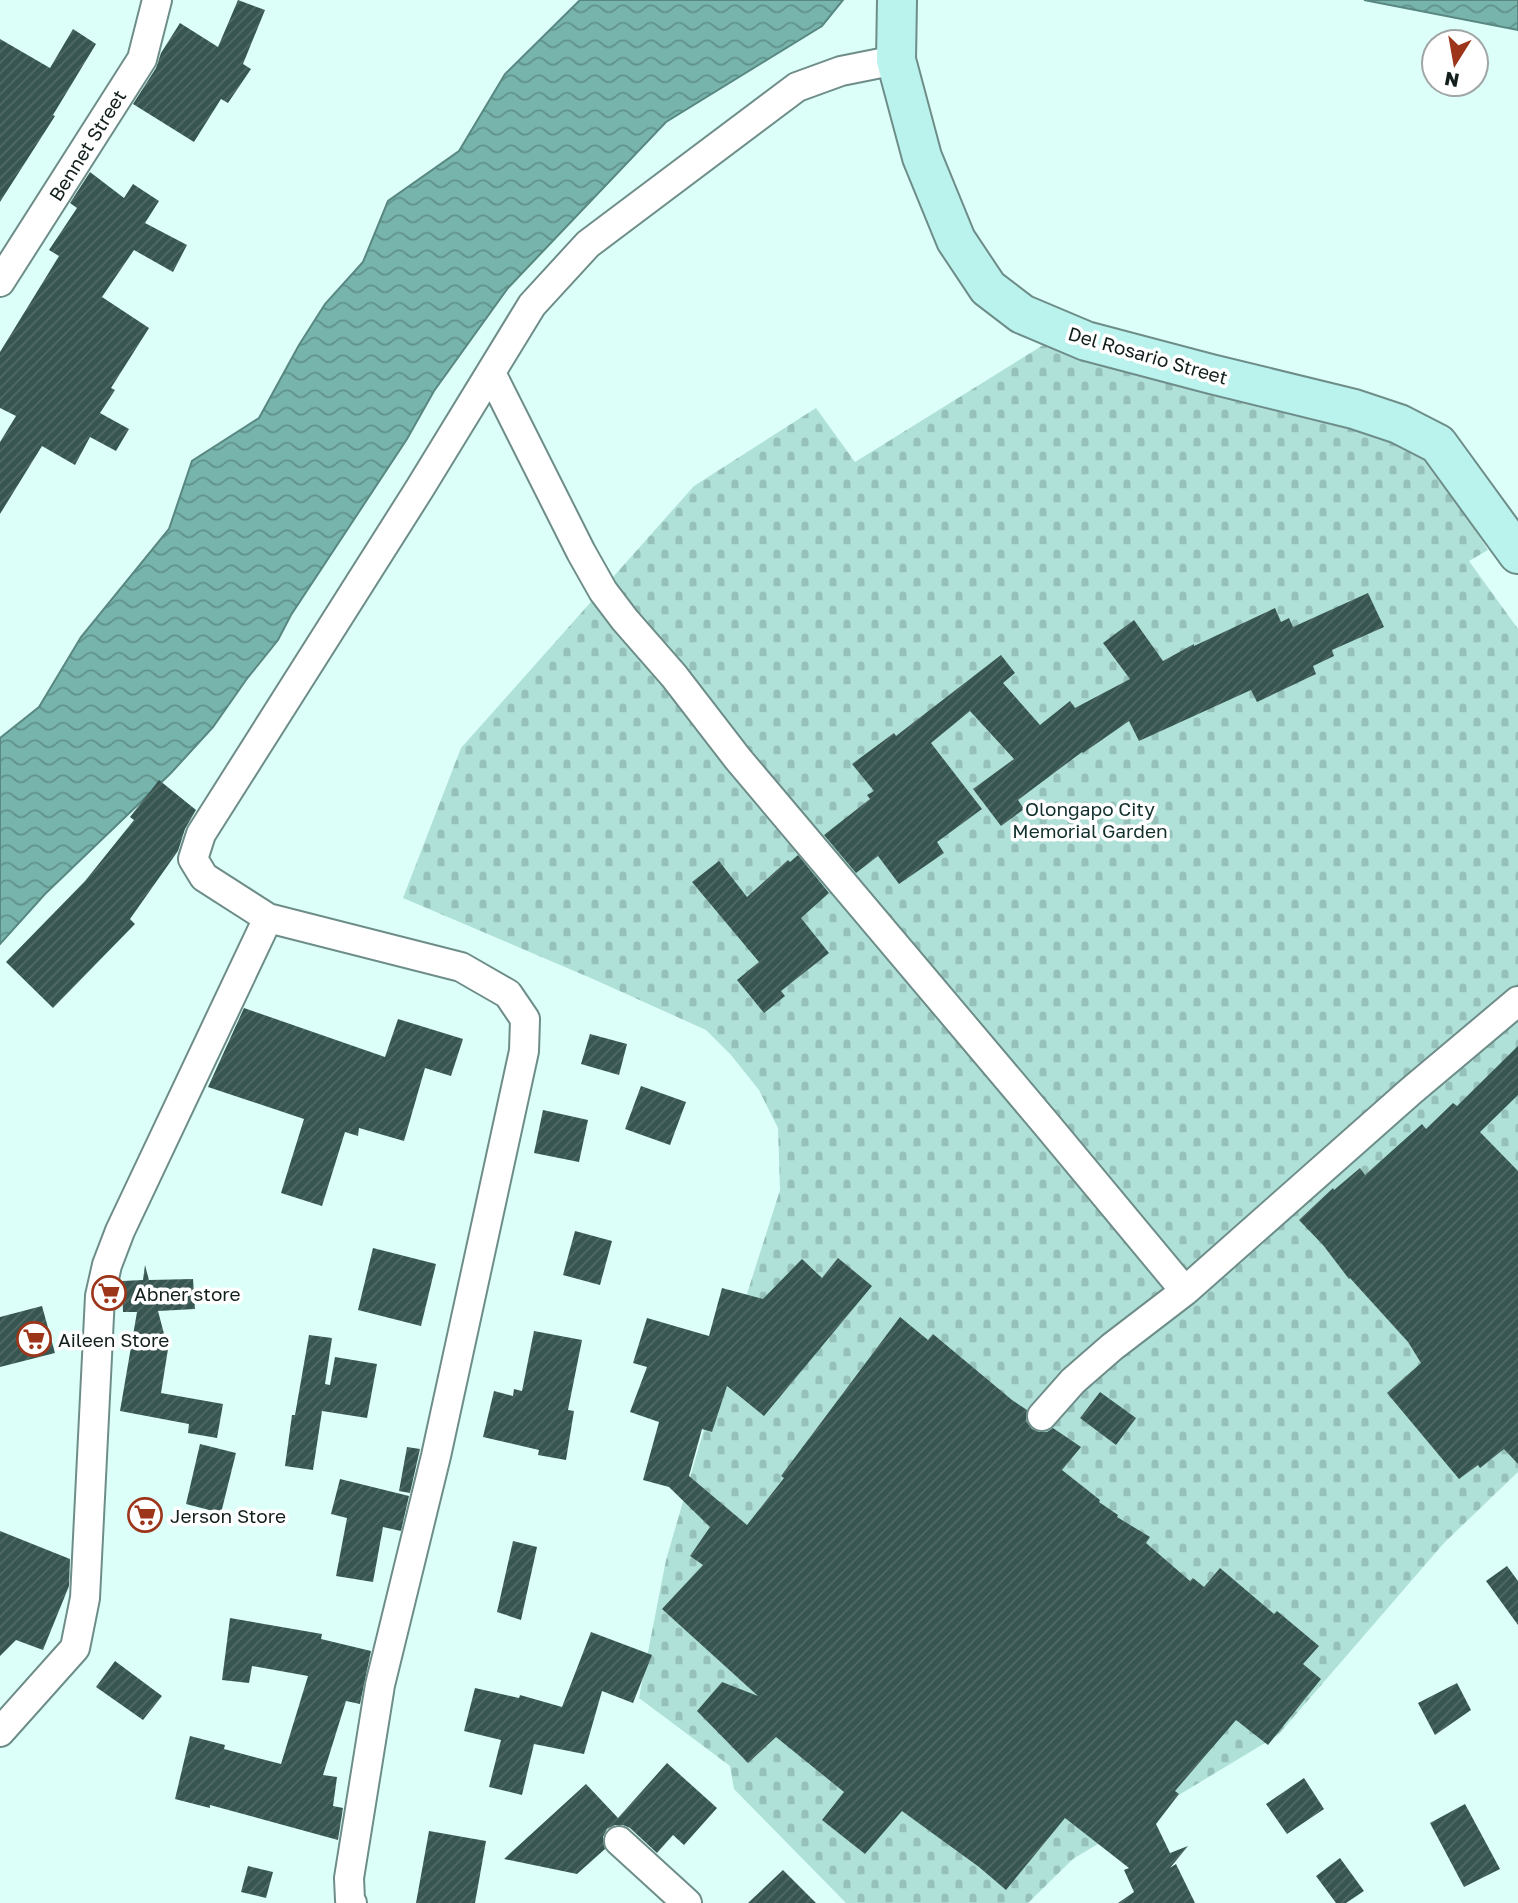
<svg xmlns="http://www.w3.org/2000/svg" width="1518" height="1903" viewBox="0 0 1518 1903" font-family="'Golos Text',sans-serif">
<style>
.cemetery{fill:url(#cemetery-stones)}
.water{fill:url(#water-waves);stroke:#598781;stroke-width:2}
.building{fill:url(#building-hatch)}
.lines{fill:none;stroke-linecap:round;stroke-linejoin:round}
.street-casing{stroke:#6e8d89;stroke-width:32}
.secondary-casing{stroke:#6e8d89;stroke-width:42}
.street{stroke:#fff;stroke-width:28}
.secondary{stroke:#baf3ee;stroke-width:38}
.labels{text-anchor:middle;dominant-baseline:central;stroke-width:7;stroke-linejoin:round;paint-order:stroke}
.street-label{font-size:19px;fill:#121f1d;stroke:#fff}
.park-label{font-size:19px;fill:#11302d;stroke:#fff}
.poi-label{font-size:19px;fill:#121f1d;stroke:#fff;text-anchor:start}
</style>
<defs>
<pattern id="cemetery-stones" width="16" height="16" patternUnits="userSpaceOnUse" patternTransform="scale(1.75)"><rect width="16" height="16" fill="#b0e1d9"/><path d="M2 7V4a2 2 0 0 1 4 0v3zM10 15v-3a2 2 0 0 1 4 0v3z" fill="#96c1ba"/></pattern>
<pattern id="water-waves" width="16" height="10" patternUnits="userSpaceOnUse" patternTransform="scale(1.75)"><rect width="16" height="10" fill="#77b4ac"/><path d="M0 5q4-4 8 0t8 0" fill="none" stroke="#60928b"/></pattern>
<pattern id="building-hatch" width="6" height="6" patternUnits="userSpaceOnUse" patternTransform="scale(1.75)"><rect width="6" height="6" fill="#385651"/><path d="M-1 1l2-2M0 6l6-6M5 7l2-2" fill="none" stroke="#526a66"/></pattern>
</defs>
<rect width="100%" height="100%" fill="#dcfff9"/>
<path class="cemetery" d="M 1048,342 L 1416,440 L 1488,550 L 1469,561 L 1518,629 L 1518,1472 L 1444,1543 L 1278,1735 L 1073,1859 L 1028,1903 L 846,1903 L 734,1789 L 730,1766 L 639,1698 L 666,1560 L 705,1426 L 780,1190 L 778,1128 L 759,1090 L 731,1055 L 706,1030 L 593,979 L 403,898 L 461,748 L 694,486 L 816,408 L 855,462 Z"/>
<path class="water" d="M 580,0 L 843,0 L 822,26 L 666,122 L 508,288 L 434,391 L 407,439 L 291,615 L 278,640 L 246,680 L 213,727 L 171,773 L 45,894 L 0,944 L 0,738 L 39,707 L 81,637 L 169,529 L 192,461 L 259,418 L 299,345 L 325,304 L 363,262 L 388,201 L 459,151 L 505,74 Z
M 1364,0 L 1518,0 L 1518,30 Z"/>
<path class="building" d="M 238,0 L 265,10 L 243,64 L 251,69 L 228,103 L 221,99 L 194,142 L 133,104 L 156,68 L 161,53 L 180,23 L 218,47 Z
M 73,29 L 96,44 L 53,115 L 55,116 L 0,202 L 0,39 L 50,68 Z
M 90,172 L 124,198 L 133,184 L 159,201 L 145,223 L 187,245 L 173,272 L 134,250 L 102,297 L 149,328 L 111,388 L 115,390 L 100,413 L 129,429 L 116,451 L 90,437 L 75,465 L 42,446 L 0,514 L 0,442 L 16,416 L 0,408 L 0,352 L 59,256 L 49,250 L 77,208 L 70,203 Z
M 1368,593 L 1384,627 L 1332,650 L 1334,656 L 1313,666 L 1316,674 L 1257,702 L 1251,690 L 1139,741 L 1129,721 L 1083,753 L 1082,752 L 1018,800 L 1024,809 L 1001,826 L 973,789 L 1014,759 L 970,711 L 931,743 L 982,809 L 937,842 L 944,853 L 899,884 L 878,856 L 856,873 L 824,835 L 870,799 L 867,795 L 874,791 L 852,764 L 894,733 L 896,736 L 1001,655 L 1015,673 L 1003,683 L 1040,725 L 1070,701 L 1075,708 L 1130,679 L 1103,643 L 1134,620 L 1163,661 L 1194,644 L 1194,646 L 1275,608 L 1281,622 L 1289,618 L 1293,627 Z
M 159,780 L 196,810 L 185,829 L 178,851 L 130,919 L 135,924 L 53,1008 L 6,962 L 85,881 L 134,820 L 130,817 Z
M 798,855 L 829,893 L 801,918 L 829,953 L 781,991 L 785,996 L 764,1013 L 737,980 L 759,962 L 692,882 L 719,861 L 747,897 L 788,860 L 790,862 Z
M 244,1008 L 385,1057 L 398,1019 L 463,1039 L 451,1076 L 425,1068 L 404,1141 L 359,1128 L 358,1136 L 345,1132 L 322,1206 L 281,1193 L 304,1119 L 208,1087 Z
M 590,1034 L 627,1044 L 619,1075 L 581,1064 Z
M 1518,1046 L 1518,1095 L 1480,1132 L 1518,1171 L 1518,1464 L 1504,1449 L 1480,1468 L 1478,1465 L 1459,1479 L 1387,1393 L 1421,1363 L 1408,1342 L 1350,1278 L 1349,1279 L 1323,1245 L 1299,1220 L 1333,1188 L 1334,1190 L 1360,1168 L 1365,1175 L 1422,1124 L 1426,1129 L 1453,1103 L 1457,1106 Z
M 641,1086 L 686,1102 L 670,1145 L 625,1129 Z
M 543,1110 L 588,1120 L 579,1162 L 534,1153 Z
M 575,1231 L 612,1241 L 600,1285 L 563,1275 Z
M 373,1248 L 436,1264 L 421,1326 L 358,1310 Z
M 838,1258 L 872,1286 L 764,1416 L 727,1386 L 712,1432 L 702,1429 L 689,1476 L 747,1525 L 784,1478 L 781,1476 L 900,1317 L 928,1340 L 933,1334 L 1012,1400 L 1027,1410 L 1026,1421 L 1032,1429 L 1039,1432 L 1047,1432 L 1053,1428 L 1081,1447 L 1062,1470 L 1100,1500 L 1099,1502 L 1118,1515 L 1117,1517 L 1150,1537 L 1146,1543 L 1190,1581 L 1193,1578 L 1204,1587 L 1220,1568 L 1274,1614 L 1277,1611 L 1319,1646 L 1303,1664 L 1321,1679 L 1268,1745 L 1236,1720 L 1175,1791 L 1179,1794 L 1156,1824 L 1170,1853 L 1188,1846 L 1170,1868 L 1176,1864 L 1195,1903 L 1118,1903 L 1134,1892 L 1124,1870 L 1129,1868 L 1065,1818 L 1006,1890 L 979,1867 L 902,1811 L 865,1854 L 822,1820 L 844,1792 L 776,1737 L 748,1763 L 697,1711 L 722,1682 L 758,1696 L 662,1609 L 703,1565 L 690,1556 L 710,1527 L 669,1487 L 643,1480 L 659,1422 L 630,1412 L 647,1367 L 633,1363 L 647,1318 L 709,1336 L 722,1288 L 763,1299 L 802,1259 L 822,1278 Z
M 145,1265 L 149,1280 L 193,1279 L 195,1309 L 158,1311 L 168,1349 L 161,1393 L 223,1404 L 217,1438 L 188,1433 L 189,1424 L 120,1411 L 137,1312 L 123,1312 L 122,1281 L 143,1280 Z
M 42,1306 L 55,1353 L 0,1367 L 0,1317 Z
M 534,1331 L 582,1340 L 568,1410 L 574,1411 L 566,1460 L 538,1455 L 539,1450 L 483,1437 L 494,1391 L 513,1396 L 514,1389 L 522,1391 Z
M 309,1335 L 332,1338 L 325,1384 L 330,1385 L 335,1357 L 377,1364 L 367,1418 L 322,1411 L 313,1470 L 285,1466 L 292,1415 L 295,1415 Z
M 1100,1392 L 1136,1418 L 1116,1445 L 1080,1418 Z
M 200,1444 L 236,1453 L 221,1513 L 186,1504 Z
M 407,1447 L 420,1449 L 410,1493 L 399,1491 Z
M 340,1479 L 409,1496 L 401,1531 L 383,1527 L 373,1582 L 336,1576 L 347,1518 L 331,1514 Z
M 0,1531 L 70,1559 L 69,1586 L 43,1650 L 16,1640 L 0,1656 Z
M 513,1541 L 537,1547 L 521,1620 L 497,1612 Z
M 1507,1566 L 1518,1581 L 1518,1625 L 1486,1581 Z
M 230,1618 L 322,1634 L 321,1639 L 371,1651 L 360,1704 L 346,1701 L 323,1775 L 337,1777 L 333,1806 L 343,1808 L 338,1840 L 210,1805 L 210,1808 L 175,1799 L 190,1736 L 225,1745 L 224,1749 L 281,1764 L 308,1676 L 252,1666 L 249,1683 L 222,1680 Z
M 591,1632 L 652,1655 L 633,1703 L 602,1691 L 584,1754 L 534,1744 L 522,1795 L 489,1787 L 501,1740 L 464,1731 L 475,1688 L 519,1698 L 520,1695 L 562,1707 Z
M 115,1661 L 162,1696 L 143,1720 L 96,1687 Z
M 1457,1683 L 1471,1710 L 1435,1735 L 1418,1703 Z
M 667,1763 L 717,1808 L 684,1845 L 673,1835 L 657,1853 L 630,1828 L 623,1825 L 615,1825 L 607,1829 L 603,1837 L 605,1849 L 577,1874 L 504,1859 L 586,1784 L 618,1818 Z
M 1304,1778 L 1324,1809 L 1287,1834 L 1266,1804 Z
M 1465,1804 L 1500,1869 L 1464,1887 L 1430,1823 Z
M 429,1831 L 486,1841 L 475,1903 L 416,1903 Z
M 1340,1858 L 1364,1891 L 1346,1903 L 1336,1903 L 1316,1876 Z
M 248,1866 L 273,1872 L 266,1898 L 241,1892 Z
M 783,1870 L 816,1903 L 748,1903 Z"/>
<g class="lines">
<g class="street-casing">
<path id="street" d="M 0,282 L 142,59 L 157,0
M 491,373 L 581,552 L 603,591 L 625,620 L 674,676 L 738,759 L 1047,1125 L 1185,1291
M 1042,1416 L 1073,1381 L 1112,1347 L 1185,1291 L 1411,1091 L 1518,1001
M 0,1732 L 75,1648 L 85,1598 L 100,1296 L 107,1265 L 120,1231 L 268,918
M 619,1841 L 687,1903
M 352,1903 L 350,1900 L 349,1878 L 380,1685 L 436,1456 L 524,1051 L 525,1019 L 508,994 L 461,967 L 268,918 L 204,877 L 193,859 L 201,834 L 420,488 L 532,305 L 588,244 L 797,87 L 841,71 L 896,60"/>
</g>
<g class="secondary-casing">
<path id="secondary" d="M 897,0 L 896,60 L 922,157 L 956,240 L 988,288 L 1022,314 L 1086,341 L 1211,374 L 1354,409 L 1399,424 L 1438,444 L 1518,554"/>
</g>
<use href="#street" class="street"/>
<use href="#secondary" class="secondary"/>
</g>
<defs>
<g id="supermarket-ring" transform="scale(1.75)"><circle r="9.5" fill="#fff" stroke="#9d351a" stroke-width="1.5"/><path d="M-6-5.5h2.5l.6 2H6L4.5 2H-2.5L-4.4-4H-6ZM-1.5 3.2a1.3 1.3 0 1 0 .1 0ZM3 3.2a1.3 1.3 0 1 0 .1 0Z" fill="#9d351a"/></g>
</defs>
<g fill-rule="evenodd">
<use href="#supermarket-ring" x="109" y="1293"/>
<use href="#supermarket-ring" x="34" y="1339"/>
<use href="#supermarket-ring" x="145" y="1515"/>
</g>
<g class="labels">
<g class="street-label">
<text transform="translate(87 145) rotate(-58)">Bennet Street</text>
<text transform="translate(1148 355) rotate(16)">Del Rosario Street</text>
</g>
<g class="park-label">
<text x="1090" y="808">Olongapo City<tspan x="1090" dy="22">Memorial Garden</tspan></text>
</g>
<g class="poi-label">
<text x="134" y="1293">Abner store</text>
<text x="58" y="1339">Aileen Store</text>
<text x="170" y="1515">Jerson Store</text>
</g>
</g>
<g transform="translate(1455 63) rotate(191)"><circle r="33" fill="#ffffff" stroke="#a0a5a5" stroke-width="2"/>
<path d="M0-5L12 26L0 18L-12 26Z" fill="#9d351a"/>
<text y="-10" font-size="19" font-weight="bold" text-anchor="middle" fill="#121f1d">N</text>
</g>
</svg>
